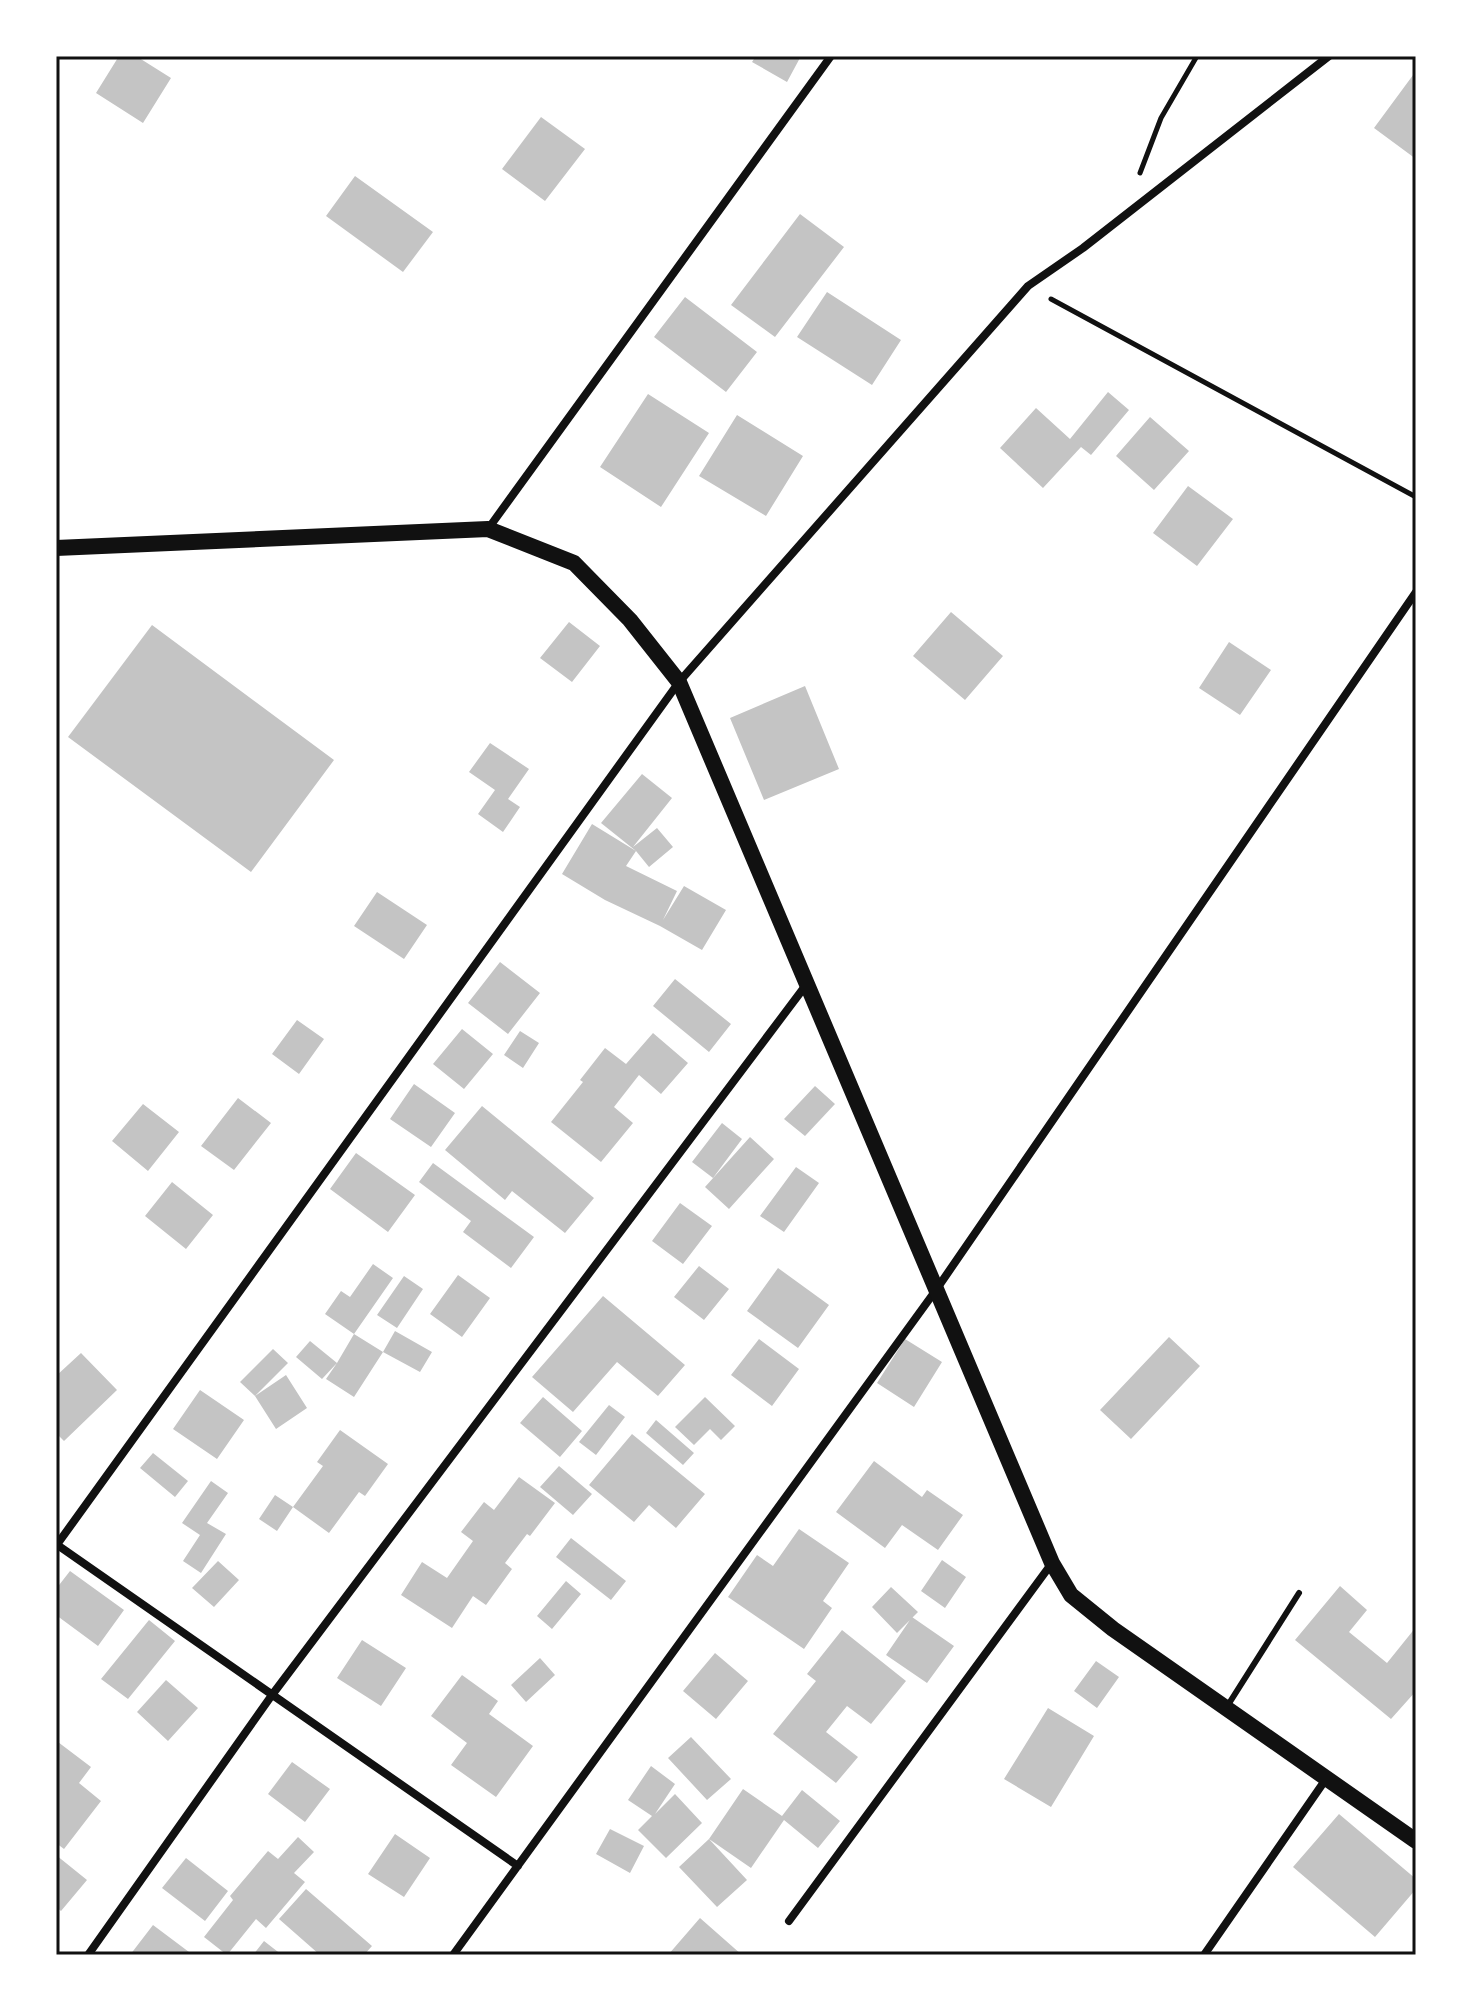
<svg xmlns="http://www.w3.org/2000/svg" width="1472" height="2011" viewBox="0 0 1472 2011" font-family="Bitter,serif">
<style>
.building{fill:#c4c4c4}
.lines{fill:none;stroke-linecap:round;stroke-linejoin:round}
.path{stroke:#111;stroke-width:5}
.service{stroke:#111;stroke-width:6}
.minor{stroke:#111;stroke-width:8}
.secondary{stroke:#111;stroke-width:16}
.neatline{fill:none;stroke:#111;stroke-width:3}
</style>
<rect width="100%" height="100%" fill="#fff"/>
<path class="building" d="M 119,56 L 136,56 L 171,78 L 143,123 L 96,93 Z
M 756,56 L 801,56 L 787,82 L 752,62 Z
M 1416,71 L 1416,159 L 1374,128 Z
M 541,117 L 585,149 L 545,201 L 502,169 Z
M 355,176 L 433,232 L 403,272 L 326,216 Z
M 800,214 L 844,247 L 775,337 L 731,305 Z
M 827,292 L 901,340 L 872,385 L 797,337 Z
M 685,297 L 757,352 L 726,392 L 654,337 Z
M 1108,392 L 1129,410 L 1091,455 L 1081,447 L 1043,488 L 1000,448 L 1036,408 L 1070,439 Z
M 648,394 L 709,433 L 661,507 L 600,467 Z
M 737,415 L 803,456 L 766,516 L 699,476 Z
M 1150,417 L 1189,451 L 1154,490 L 1116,456 Z
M 1188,486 L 1233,519 L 1197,566 L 1153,533 Z
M 951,612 L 1003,656 L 965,700 L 913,656 Z
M 569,622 L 600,646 L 572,682 L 540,658 Z
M 152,625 L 334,760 L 251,872 L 68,737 Z
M 1229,642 L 1271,670 L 1240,715 L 1199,688 Z
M 805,686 L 839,769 L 764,800 L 730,718 Z
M 490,743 L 529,769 L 508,799 L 520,807 L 503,832 L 478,814 L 495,790 L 469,772 Z
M 642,774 L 672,798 L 633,847 L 657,828 L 673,847 L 649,867 L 636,851 L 626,866 L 677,891 L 663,920 L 684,886 L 726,910 L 702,950 L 660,926 L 605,900 L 562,874 L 592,824 L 636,851 L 601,823 Z
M 377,892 L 427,925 L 404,959 L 354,926 Z
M 500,962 L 540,993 L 508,1034 L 468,1003 Z
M 675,979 L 731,1024 L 709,1052 L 653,1006 Z
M 297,1020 L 324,1039 L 299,1074 L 272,1054 Z
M 462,1029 L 493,1054 L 464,1089 L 433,1064 Z
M 520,1031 L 539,1043 L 523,1068 L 504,1055 Z
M 653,1033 L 688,1063 L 661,1094 L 639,1075 L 614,1107 L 633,1123 L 601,1162 L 551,1122 L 583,1082 L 580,1080 L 605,1048 L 626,1064 Z
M 414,1084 L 455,1113 L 431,1147 L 390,1119 Z
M 815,1086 L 835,1104 L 805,1136 L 784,1119 Z
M 238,1098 L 271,1123 L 234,1170 L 201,1146 Z
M 143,1104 L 179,1132 L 148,1171 L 112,1141 Z
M 482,1106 L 594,1198 L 565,1233 L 512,1191 L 505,1200 L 445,1150 Z
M 722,1123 L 742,1139 L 713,1178 L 692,1162 Z
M 750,1137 L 774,1159 L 729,1209 L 705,1187 Z
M 356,1153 L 415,1195 L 388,1232 L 330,1189 Z
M 433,1163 L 534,1237 L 511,1268 L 463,1232 L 471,1221 L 419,1182 Z
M 796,1167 L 819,1183 L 784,1232 L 760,1216 Z
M 172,1182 L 213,1215 L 186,1249 L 145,1216 Z
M 680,1203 L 712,1226 L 683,1264 L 652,1241 Z
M 373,1264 L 393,1278 L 354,1334 L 325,1314 L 341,1291 L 350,1297 Z
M 699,1266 L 729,1289 L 704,1320 L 674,1297 Z
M 778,1268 L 829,1305 L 798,1348 L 747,1311 Z
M 458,1275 L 490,1298 L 462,1337 L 430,1314 Z
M 404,1276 L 423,1289 L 397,1328 L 377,1315 Z
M 603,1296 L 685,1365 L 658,1396 L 617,1362 L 573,1412 L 532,1377 Z
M 395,1331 L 432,1352 L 420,1372 L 383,1352 L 354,1397 L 326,1379 L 337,1363 L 322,1379 L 296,1357 L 310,1341 L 337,1363 L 354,1334 L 383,1352 Z
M 1169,1337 L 1200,1366 L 1131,1439 L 1100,1410 Z
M 759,1339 L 799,1369 L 772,1406 L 731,1375 Z
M 905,1339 L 942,1362 L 914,1407 L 877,1383 Z
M 273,1349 L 288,1363 L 255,1396 L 286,1375 L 307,1408 L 276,1429 L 255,1396 L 240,1382 Z
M 81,1353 L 117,1390 L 64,1441 L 56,1433 L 56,1376 Z
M 200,1390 L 244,1420 L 217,1459 L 173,1429 Z
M 543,1397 L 582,1431 L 560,1457 L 520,1423 Z
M 705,1397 L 735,1426 L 721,1440 L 710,1429 L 694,1445 L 675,1427 Z
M 609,1405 L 625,1417 L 596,1455 L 579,1442 Z
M 656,1420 L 694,1453 L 683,1465 L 646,1433 Z
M 340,1430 L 388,1464 L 365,1496 L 359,1492 L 329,1533 L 293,1507 L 277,1531 L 259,1519 L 275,1495 L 293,1507 L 323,1466 L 317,1462 Z
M 632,1434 L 705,1494 L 676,1528 L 649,1505 L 634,1522 L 589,1485 Z
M 153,1453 L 188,1481 L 175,1497 L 140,1468 Z
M 874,1461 L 922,1497 L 927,1490 L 963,1515 L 938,1550 L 902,1525 L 885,1548 L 836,1512 Z
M 559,1466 L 592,1494 L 573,1515 L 540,1487 Z
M 519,1477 L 555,1503 L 530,1536 L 527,1534 L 505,1563 L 512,1569 L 486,1605 L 473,1596 L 452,1628 L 401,1595 L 422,1562 L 447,1578 L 473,1541 L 461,1532 L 484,1502 L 494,1510 Z
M 211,1481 L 228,1493 L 207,1523 L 226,1534 L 201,1573 L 183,1561 L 200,1535 L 182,1523 Z
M 799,1529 L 849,1563 L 823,1601 L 832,1608 L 804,1649 L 728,1597 L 757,1555 L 773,1566 Z
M 571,1538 L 626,1581 L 611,1600 L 556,1557 Z
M 942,1560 L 966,1577 L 945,1608 L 921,1591 Z
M 218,1561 L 239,1580 L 214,1607 L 192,1588 Z
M 70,1571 L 124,1610 L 98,1646 L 56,1615 L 56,1589 Z
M 566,1581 L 581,1594 L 552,1629 L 537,1616 Z
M 1340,1586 L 1367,1610 L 1349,1632 L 1387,1663 L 1416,1627 L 1416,1683 L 1414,1686 L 1416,1691 L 1391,1719 L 1295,1640 Z
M 891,1587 L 918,1612 L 897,1633 L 872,1607 Z
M 912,1617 L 954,1646 L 927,1683 L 886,1655 Z
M 149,1620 L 175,1641 L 128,1699 L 101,1679 Z
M 842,1630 L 906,1681 L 871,1724 L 847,1706 L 826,1732 L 858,1757 L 836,1783 L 773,1734 L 816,1681 L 807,1674 Z
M 362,1640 L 406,1668 L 381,1706 L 337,1678 Z
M 715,1653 L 748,1681 L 716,1719 L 683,1691 Z
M 540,1658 L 555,1675 L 526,1702 L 511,1685 Z
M 1096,1661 L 1119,1677 L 1097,1708 L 1074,1691 Z
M 462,1675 L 498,1701 L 489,1714 L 533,1746 L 496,1797 L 451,1765 L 467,1743 L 431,1716 Z
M 166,1680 L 198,1708 L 168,1741 L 137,1712 Z
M 1048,1708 L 1094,1736 L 1051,1807 L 1004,1779 Z
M 691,1737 L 731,1779 L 707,1800 L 668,1758 Z
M 58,1742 L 91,1767 L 79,1783 L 101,1801 L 64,1849 L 56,1843 Z
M 292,1762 L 330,1789 L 305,1822 L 268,1794 Z
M 651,1766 L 675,1784 L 655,1814 L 675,1794 L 702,1823 L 666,1858 L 638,1830 L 652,1816 L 628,1800 Z
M 743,1789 L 782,1816 L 802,1790 L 840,1821 L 818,1848 L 784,1820 L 751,1868 L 709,1839 Z
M 1339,1814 L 1416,1879 L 1416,1889 L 1375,1937 L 1293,1867 Z
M 610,1829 L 644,1846 L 630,1873 L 596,1854 Z
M 395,1834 L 430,1858 L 404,1897 L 368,1874 Z
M 298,1837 L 314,1852 L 294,1873 L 305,1882 L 266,1928 L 256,1919 L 227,1955 L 204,1937 L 233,1900 L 230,1896 L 268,1851 L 278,1859 Z
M 709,1839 L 747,1880 L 717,1907 L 679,1867 Z
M 56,1855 L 87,1880 L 61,1911 L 56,1907 Z
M 186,1858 L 228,1891 L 205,1921 L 162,1888 Z
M 306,1889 L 372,1946 L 364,1955 L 320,1955 L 279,1919 Z
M 700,1918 L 742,1955 L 668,1955 Z
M 153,1925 L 193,1955 L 130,1955 Z
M 264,1941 L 282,1955 L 253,1955 Z"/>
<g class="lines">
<path class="path" d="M 1140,173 L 1161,118 L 1197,56
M 1051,299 L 1416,497"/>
<path class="service" d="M 1228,1705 L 1299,1593"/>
<path class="minor" d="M 488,529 L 831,56
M 56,1544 L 518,1866
M 56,1546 L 679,682 L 1028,286 L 1083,248 L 1329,56
M 789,1921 L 1052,1563
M 88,1955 L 272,1695 L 806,985
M 453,1955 L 936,1290 L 1416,592
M 1204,1955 L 1326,1779"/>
<path class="secondary" d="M 56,548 L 488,529 L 574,563 L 630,620 L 679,682 L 1052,1563 L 1071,1595 L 1113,1629 L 1416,1841"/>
</g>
<rect width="1472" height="2011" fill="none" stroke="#ffffff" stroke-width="116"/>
<rect x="58" y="58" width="1356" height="1895" class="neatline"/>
</svg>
